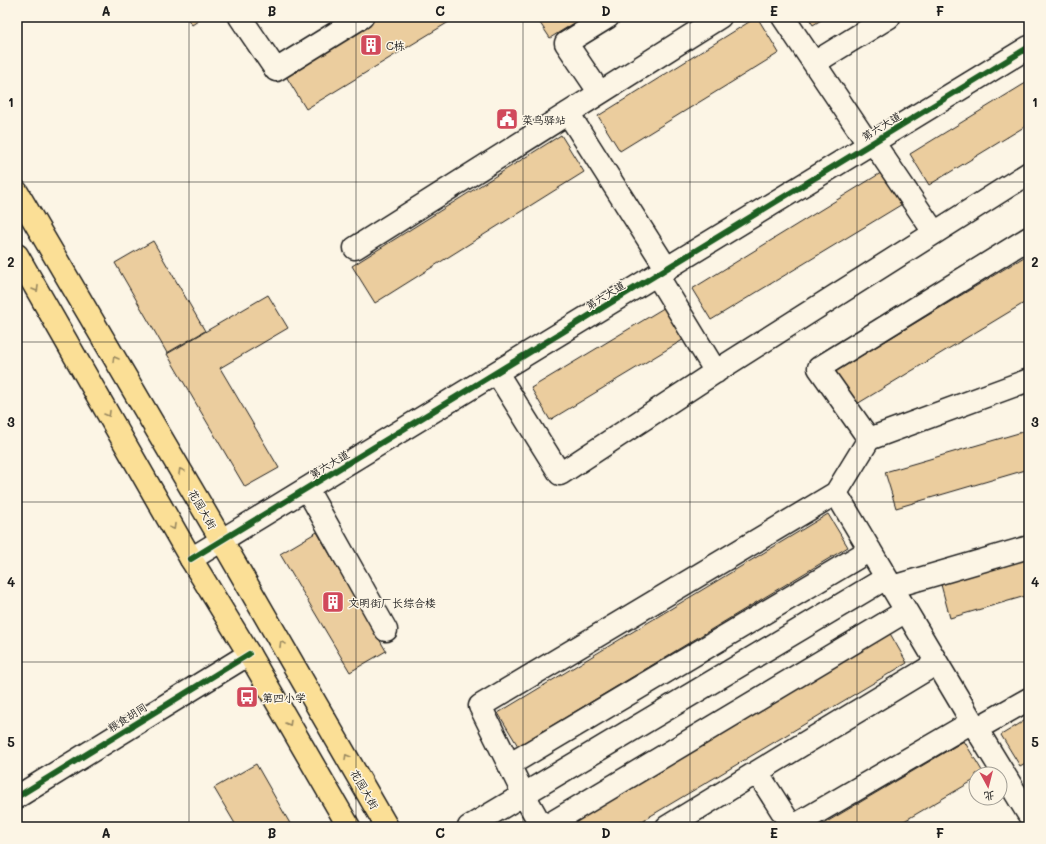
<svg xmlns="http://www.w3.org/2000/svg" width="1046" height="844" viewBox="0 0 1046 844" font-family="Mali,'LXGW WenKai TC',sans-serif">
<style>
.building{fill:#ebcd9e;stroke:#1c1c1c}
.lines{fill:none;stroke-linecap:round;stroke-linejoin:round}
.minor-casing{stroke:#1c1c1c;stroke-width:25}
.major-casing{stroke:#1c1c1c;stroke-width:25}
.minor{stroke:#fcf5e5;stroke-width:22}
.major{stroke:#fbdf96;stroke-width:22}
.cycleway-casing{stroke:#fcf5e5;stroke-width:8}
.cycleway{stroke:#1b5e20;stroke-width:6}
.oneway{stroke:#97875f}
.grid{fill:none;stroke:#1c1c1c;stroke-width:1;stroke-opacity:0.55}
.labels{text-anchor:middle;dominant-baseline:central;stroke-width:3;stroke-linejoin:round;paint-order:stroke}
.poi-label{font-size:11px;fill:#1c1c1c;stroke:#fcf5e5;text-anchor:start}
.street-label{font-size:11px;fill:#1c1c1c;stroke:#fcf5e5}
.neatline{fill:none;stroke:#1c1c1c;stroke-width:1.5}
.grid-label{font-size:13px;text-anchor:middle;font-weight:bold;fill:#1c1c1c}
</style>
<rect width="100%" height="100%" fill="#fcf5e5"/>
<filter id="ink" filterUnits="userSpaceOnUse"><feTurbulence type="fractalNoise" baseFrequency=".025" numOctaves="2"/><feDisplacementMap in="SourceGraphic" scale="8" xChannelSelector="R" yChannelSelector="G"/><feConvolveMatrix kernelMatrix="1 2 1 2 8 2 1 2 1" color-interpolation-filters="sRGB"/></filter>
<g filter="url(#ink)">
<path class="building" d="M 186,17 L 204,17 L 192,25 Z
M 375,17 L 457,17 L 306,109 L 284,73 Z
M 536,17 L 584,17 L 550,38 Z
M 757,17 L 779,53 L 620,151 L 598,116 Z
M 808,17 L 826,17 L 813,25 Z
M 1029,81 L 1029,124 L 929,185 L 910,154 Z
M 561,135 L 584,172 L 375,303 L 352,266 Z
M 884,171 L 904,203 L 711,320 L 692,289 Z
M 153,241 L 205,331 L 167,353 L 115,263 Z
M 1029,254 L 1029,300 L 852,407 L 831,374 Z
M 268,295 L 288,328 L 220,368 L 279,468 L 245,487 L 167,354 Z
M 667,306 L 686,338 L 550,420 L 531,388 Z
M 1029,430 L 1029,469 L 896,508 L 885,472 Z
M 828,514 L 848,547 L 518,746 L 498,713 Z
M 317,532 L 386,651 L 350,672 L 280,554 Z
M 1029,556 L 1029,595 L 950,618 L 940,581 Z
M 888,630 L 907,663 L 632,827 L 558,827 Z
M 1029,718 L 1029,761 L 1020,766 L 1001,735 Z
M 964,741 L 984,774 L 976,774 L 976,779 L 894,827 L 818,827 Z
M 256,764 L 292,827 L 237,827 L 214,788 Z"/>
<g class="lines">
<g class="minor-casing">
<path id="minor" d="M 240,17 L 276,70 L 362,17
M 783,17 L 869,145
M 814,63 L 889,17
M 600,93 L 566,43 L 608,17
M 568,113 L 667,269
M 873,142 L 934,232
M 355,248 L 720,17
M 657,275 L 716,372
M 497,373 L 560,474 L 726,365 L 1029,173
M 869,439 L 819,368 L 1029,238
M 307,489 L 386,630
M 836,493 L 974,725 L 1029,815
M 191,559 L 1029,47
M 892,587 L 1029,547
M 976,729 L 1029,699
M 509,765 L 870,550
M 757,772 L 937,663
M 17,797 L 249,654
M 469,827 L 886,578
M 542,827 L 524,795 L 480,706 L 836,493 L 869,439 L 1029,380
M 545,827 L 906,611
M 667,827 L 757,772 L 792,827
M 792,827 L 972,722"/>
</g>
<g class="major-casing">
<path id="major" d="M 17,192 L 222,541 L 387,827
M 17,255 L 191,559 L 249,654 L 349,827"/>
</g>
<use href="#minor" class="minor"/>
<use href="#major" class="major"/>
<g class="cycleway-casing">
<path id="cycleway" d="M 191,559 L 1029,47
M 17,797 L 249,654"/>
</g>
<use href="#cycleway" class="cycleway"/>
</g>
<defs><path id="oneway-chevron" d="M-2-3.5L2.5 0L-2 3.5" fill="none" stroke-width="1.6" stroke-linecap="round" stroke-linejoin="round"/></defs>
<g class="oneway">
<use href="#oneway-chevron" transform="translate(36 289) rotate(60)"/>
<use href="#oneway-chevron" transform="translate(115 359) rotate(-120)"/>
<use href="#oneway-chevron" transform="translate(108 414) rotate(60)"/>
<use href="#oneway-chevron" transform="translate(181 471) rotate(-120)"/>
<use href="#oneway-chevron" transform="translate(173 527) rotate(60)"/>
<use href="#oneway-chevron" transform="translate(282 644) rotate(-120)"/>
<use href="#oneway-chevron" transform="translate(289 723) rotate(60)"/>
<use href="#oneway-chevron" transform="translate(347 757) rotate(-120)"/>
</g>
</g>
<path class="grid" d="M 189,17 L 189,827M 356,17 L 356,827M 523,17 L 523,827M 690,17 L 690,827M 857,17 L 857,827M 17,182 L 1029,182M 17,342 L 1029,342M 17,502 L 1029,502M 17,662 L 1029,662"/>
<defs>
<g id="building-square" transform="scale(1.15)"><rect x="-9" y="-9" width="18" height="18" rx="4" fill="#d1495b" stroke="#fcf5e5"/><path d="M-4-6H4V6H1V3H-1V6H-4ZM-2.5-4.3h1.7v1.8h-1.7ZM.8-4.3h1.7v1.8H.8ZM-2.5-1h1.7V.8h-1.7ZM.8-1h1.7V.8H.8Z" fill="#fff"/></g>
<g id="civic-square" transform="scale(1.15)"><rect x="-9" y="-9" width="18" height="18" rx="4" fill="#d1495b" stroke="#fcf5e5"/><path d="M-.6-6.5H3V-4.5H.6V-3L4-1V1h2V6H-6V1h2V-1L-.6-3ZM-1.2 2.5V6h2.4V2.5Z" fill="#fff"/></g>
<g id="bus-square" transform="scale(1.15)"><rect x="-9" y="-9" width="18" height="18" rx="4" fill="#d1495b" stroke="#fcf5e5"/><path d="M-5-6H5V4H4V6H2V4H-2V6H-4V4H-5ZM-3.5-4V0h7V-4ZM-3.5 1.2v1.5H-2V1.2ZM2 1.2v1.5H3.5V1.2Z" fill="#fff"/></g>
</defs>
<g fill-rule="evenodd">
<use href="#building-square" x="371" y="45"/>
<use href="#civic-square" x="507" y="119"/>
<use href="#building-square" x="333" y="602"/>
<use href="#bus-square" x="247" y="697"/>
</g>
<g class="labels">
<g class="poi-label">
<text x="386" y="45">C栋</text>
<text x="522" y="119">菜鸟驿站</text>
<text x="348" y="602">文明街厂长综合楼</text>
<text x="262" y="697">第四小学</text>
</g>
<g class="street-label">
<text transform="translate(881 126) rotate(-32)">第六大道</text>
<text transform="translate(605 295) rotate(-32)">第六大道</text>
<text transform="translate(329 464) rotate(-31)">第六大道</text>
<text transform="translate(203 509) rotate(60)">花园大街</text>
<text transform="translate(127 717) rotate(-32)">粮食胡同</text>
<text transform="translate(365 789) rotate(60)">花园大街</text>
</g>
</g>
<rect width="1046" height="844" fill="none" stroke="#fcf5e5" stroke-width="44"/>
<g transform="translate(988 786) rotate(173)"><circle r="19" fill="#fcf5e5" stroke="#a29e95"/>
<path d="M0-3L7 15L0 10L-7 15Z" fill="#d1495b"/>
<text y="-6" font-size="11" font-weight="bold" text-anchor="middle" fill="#1c1c1c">北</text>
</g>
<rect x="22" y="22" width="1002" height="800" class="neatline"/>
<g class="grid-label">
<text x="106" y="16">A</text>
<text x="272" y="16">B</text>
<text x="440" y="16">C</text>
<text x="606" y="16">D</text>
<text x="774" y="16">E</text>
<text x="940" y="16">F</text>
<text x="11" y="107">1</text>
<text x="1035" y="107">1</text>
<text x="11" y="267">2</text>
<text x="1035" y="267">2</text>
<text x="11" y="427">3</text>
<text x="1035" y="427">3</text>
<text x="11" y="587">4</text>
<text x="1035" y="587">4</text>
<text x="11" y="747">5</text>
<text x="1035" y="747">5</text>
<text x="106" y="838">A</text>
<text x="272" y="838">B</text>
<text x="440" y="838">C</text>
<text x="606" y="838">D</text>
<text x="774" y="838">E</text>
<text x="940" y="838">F</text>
</g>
</svg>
